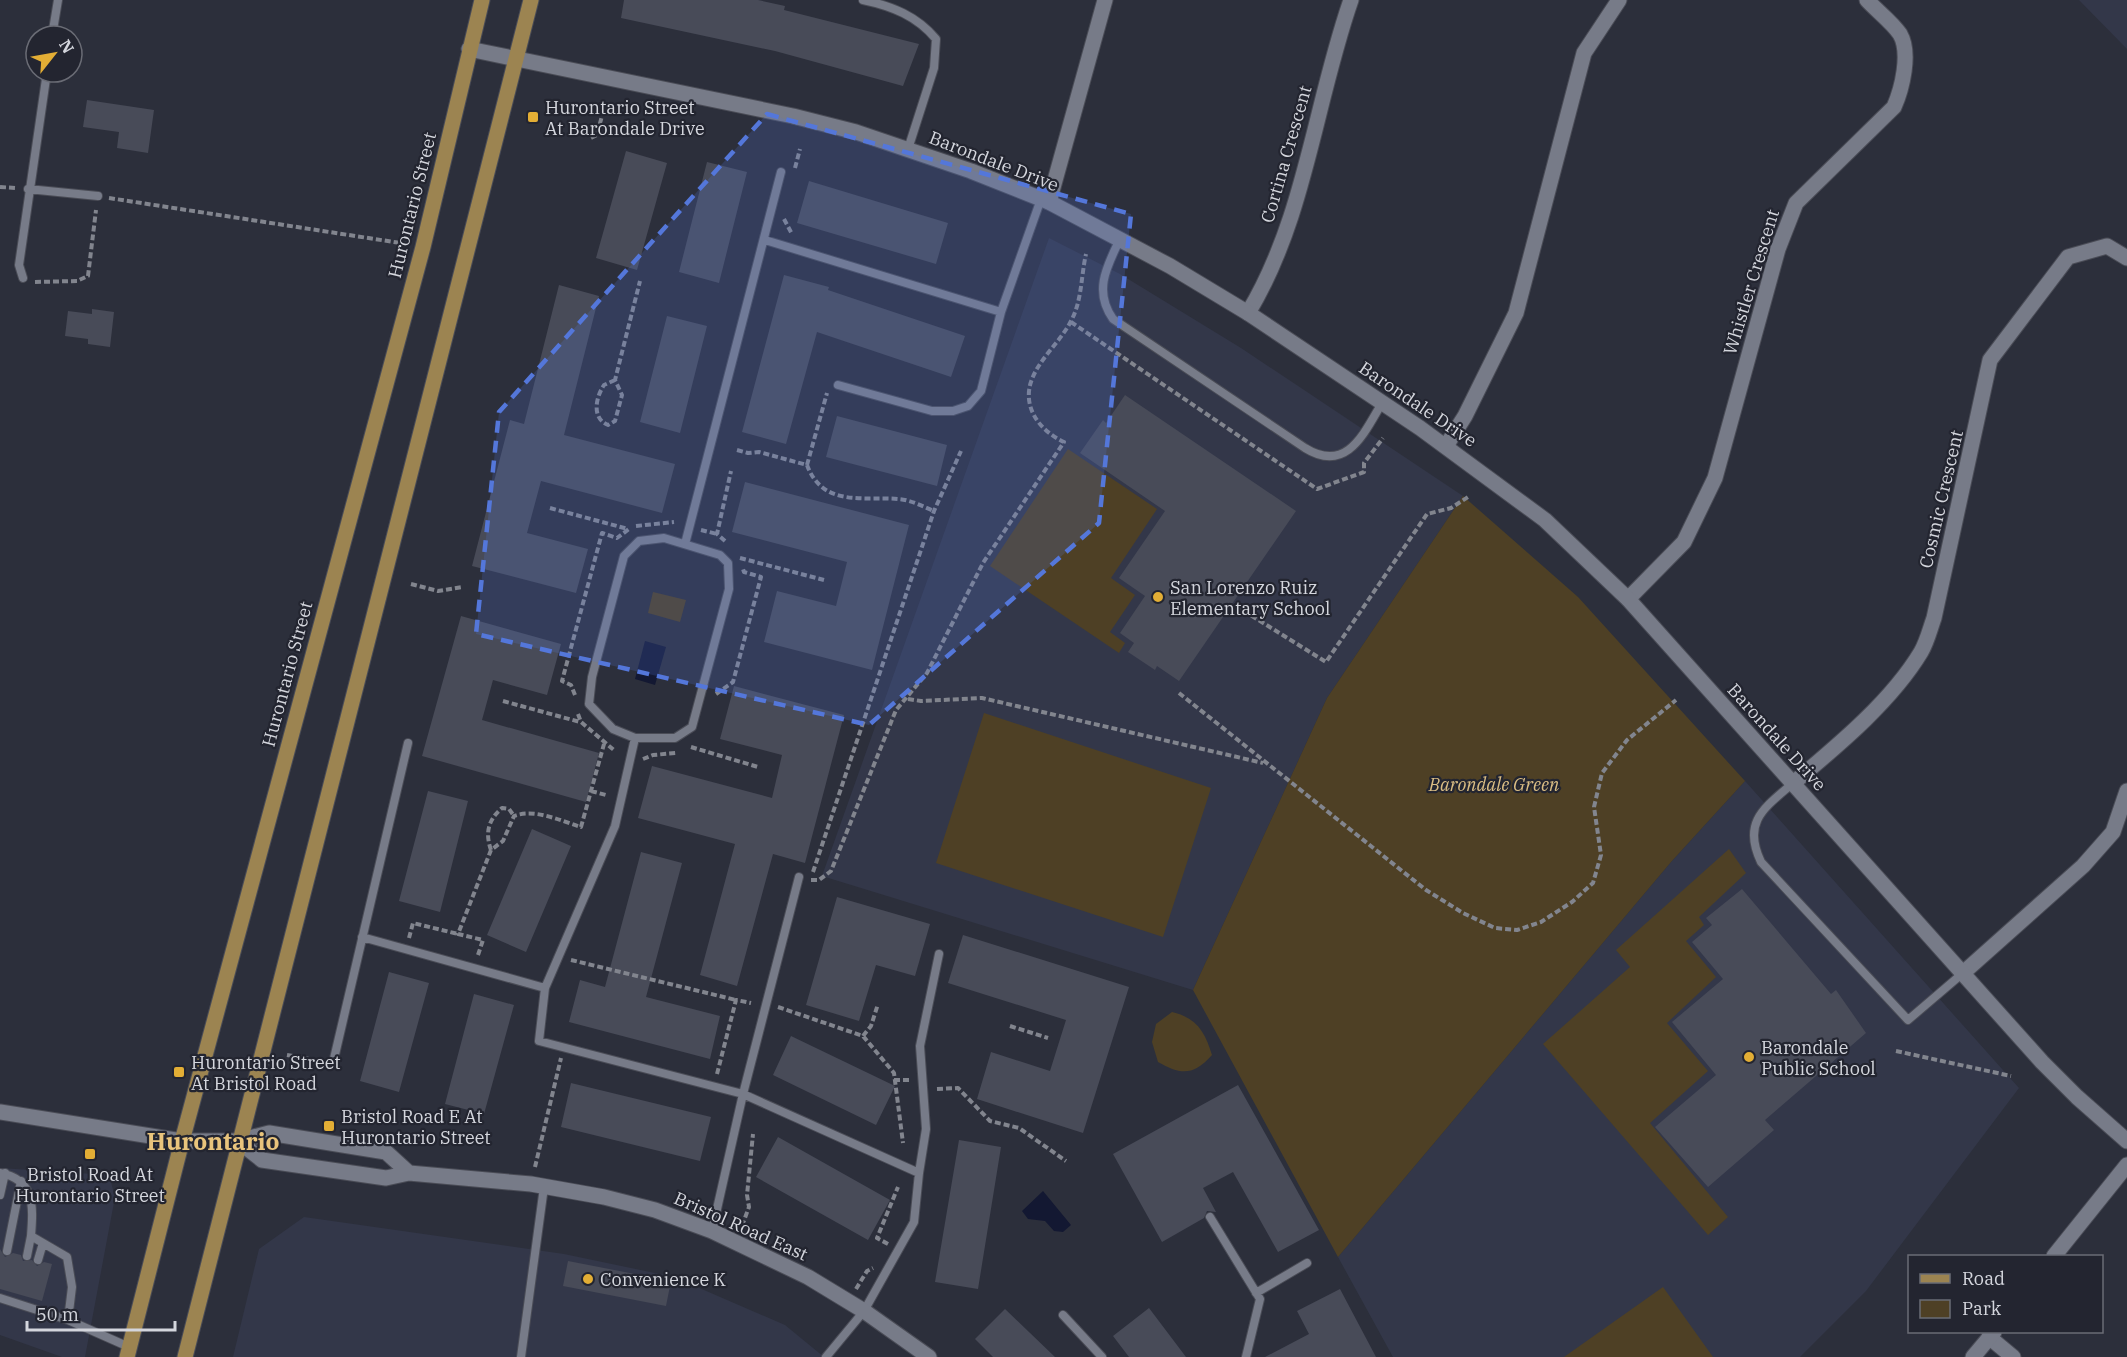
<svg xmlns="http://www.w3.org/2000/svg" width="2127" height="1357" viewBox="0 0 2127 1357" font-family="'IBM Plex Serif',serif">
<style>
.built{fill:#333749}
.green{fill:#4e4025}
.water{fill:#131832}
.building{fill:#484b58}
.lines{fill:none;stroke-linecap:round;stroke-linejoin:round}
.lane-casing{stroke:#4a4c56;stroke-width:10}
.street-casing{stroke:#4a4c56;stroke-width:17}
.secondary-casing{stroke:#4a4c56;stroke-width:17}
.primary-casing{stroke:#4a4c56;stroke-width:17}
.path{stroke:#82858e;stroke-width:4;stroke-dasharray:6 3;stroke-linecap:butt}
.lane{stroke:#777b88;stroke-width:8}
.street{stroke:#777b88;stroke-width:15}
.secondary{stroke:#777b88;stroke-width:15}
.primary{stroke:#9c8451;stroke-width:15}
.marked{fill:#5477da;fill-opacity:0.2;stroke:#5477da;stroke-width:4.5;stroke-dasharray:12 8;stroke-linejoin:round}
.poi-dot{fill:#e3ae35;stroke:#232530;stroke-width:2}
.labels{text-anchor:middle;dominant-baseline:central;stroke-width:4.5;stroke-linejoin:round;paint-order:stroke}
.poi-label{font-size:18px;fill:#d4d6dd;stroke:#232530;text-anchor:start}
.street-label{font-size:18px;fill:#d4d6dd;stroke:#232530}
.park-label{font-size:18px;font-style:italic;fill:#dabd84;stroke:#232530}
.district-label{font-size:24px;font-weight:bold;fill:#e9c47c;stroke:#232530}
</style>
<rect width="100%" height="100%" fill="#2c2f3b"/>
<path class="built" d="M 2079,0 L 2127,0 L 2127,49 Z
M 1049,238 L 1120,274 L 1241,348 L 1463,496 L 1327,698 L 1193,990 L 822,876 Z
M 1745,781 L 2019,1088 L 1866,1291 L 1800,1357 L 1393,1357 L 1338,1257 L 1671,862 Z
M 0,1168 L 109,1175 L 115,1197 L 85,1357 L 62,1357 L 0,1335 Z
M 304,1217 L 564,1254 L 674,1277 L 785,1325 L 824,1357 L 233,1357 L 259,1249 Z"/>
<path class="green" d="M 1068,449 L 1157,509 L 1111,578 L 1135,595 L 1110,632 L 1125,643 L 1119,653 L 990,566 Z
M 1463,496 L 1578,597 L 1745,781 L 1671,862 L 1338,1257 L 1193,990 L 1327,698 Z
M 653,592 L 686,600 L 680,622 L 648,613 Z
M 984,713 L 1211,788 L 1163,937 L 936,863 Z
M 1729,849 L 1746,873 L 1699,917 L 1704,925 L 1686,941 L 1716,977 L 1667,1023 L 1708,1071 L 1650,1123 L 1728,1217 L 1708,1235 L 1543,1044 L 1630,967 L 1616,950 Z
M 1172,1012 C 1197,1018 1205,1032 1212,1055 C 1193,1076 1181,1075 1158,1062 L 1152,1042 L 1156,1024 Z
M 1663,1287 L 1713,1357 L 1564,1357 Z"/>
<path class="water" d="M 645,641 L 666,647 L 655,685 L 635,679 Z
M 1043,1191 L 1071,1225 L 1063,1232 L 1054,1231 L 1045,1221 L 1028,1219 L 1022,1211 Z"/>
<path class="building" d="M 624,0 L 758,0 L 785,6 L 784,10 L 919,44 L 903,86 L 775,51 L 621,18 Z
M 87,100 L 154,110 L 148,153 L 117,148 L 119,132 L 83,127 Z
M 626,151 L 667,163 L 637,270 L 596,258 Z
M 707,162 L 747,172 L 719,283 L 679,272 Z
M 809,181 L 948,223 L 936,264 L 797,223 Z
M 784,275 L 829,287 L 828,290 L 965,336 L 951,377 L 817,332 L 786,444 L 742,432 Z
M 559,285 L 599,296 L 564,435 L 675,464 L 662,513 L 541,481 L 527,533 L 588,549 L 576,593 L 472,566 L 510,420 L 524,424 Z
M 92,309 L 114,312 L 110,347 L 88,344 L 88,339 L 65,336 L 68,311 L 92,314 Z
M 667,316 L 707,326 L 680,433 L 640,422 Z
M 1125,395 L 1296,511 L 1179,681 L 1157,666 L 1155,670 L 1128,652 L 1134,643 L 1120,633 L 1145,596 L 1119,578 L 1165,511 L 1080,453 L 1103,420 L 1106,423 Z
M 837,416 L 947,445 L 937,486 L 826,457 Z
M 745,482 L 909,525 L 872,670 L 764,642 L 777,591 L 836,606 L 847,562 L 732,532 Z
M 461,616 L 561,644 L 547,695 L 493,680 L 482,720 L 599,753 L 586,802 L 422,756 Z
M 734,686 L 844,715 L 805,863 L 773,854 L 737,986 L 700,975 L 735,844 L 638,818 L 652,766 L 772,798 L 782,755 L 720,739 Z
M 428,791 L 468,801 L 440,912 L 399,901 Z
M 532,829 L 571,846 L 526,952 L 487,935 Z
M 641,852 L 682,863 L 646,997 L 720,1016 L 710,1059 L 569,1022 L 580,980 L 605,987 Z
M 1742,889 L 1831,994 L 1836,990 L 1866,1033 L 1765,1120 L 1774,1130 L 1708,1187 L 1655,1127 L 1716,1075 L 1672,1022 L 1723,979 L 1692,942 L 1712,925 L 1706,918 Z
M 837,897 L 930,924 L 915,976 L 876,965 L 859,1021 L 806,1005 Z
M 963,935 L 1129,987 L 1083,1133 L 977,1099 L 991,1052 L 1050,1071 L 1066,1020 L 948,983 Z
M 389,972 L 429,983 L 399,1092 L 360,1081 Z
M 474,994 L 514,1005 L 484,1114 L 445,1104 Z
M 791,1036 L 895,1086 L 876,1125 L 773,1075 Z
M 571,1083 L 711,1117 L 700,1161 L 561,1127 Z
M 1238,1085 L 1319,1230 L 1278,1252 L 1233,1172 L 1203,1188 L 1216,1212 L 1207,1211 L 1204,1218 L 1162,1242 L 1113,1154 Z
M 778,1137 L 890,1200 L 868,1240 L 756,1177 Z
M 959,1140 L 1001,1147 L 978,1289 L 935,1282 Z
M 0,1249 L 5,1257 L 13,1253 L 21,1255 L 23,1261 L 32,1260 L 37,1266 L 44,1262 L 52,1264 L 42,1301 L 0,1289 Z
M 568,1261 L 671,1281 L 666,1306 L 563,1286 Z
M 1340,1289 L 1376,1357 L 1265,1357 L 1309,1334 L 1297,1311 Z
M 1149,1308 L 1186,1357 L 1129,1357 L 1113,1336 Z
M 1005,1309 L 1055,1357 L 993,1357 L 975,1339 Z"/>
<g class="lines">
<g class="lane-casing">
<path id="lane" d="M 863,0 C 892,6 917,16 936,39 L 934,68 L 908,149
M 52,36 L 58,0
M 28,189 L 98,196
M 1120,239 C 1107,266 1093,291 1113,319 L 1305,448 C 1347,474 1364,433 1382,403
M 765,240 L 1001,312
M 23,278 L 19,265 L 47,72
M 838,385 L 932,411 L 953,411 L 968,406 L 981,391 L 1001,312 L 1041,199
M 664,538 L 720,555 L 728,563 L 729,589 L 692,727 L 675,738 L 635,738 L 613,729 L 589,704 L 592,677 L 624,556 L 639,541 Z
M 685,544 L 781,172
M 635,738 L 615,826 L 545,988 L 539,1041 L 743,1094 L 919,1173 L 914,1222 L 864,1311 L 826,1357
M 1792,784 C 1764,808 1742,822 1761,862 L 1908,1020 L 1963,973
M 362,937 L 545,988
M 333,1063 L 408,743
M 0,1173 C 36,1180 33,1208 31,1236 L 67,1257 L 72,1287 L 68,1320 L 129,1347
M 919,1173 L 926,1129 L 920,1046 L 939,954
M 0,1195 L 5,1173
M 1210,1217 L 1260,1299 L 1246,1357
M 712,1231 L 743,1094 L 799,877
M 7,1251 L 21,1181
M 27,1256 L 31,1236
M 38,1260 L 43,1243
M 1256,1293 L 1307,1263
M 0,1298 L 68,1320
M 1063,1315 L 1102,1357
M 521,1357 L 544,1187"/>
</g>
<g class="street-casing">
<path id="street" d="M 1049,202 L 1105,0
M 1248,313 C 1305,219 1315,103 1351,0
M 1446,446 L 1465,416 L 1516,313 L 1584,53 L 1619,0
M 1628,599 L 1684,542 L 1715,478 L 1778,249 L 1796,203 L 1894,107 C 1902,89 1911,53 1900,34 C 1892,22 1877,11 1867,0
M 1792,784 C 1836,747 1891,702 1921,652 C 1927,642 1930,629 1934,618 L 1990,360 L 2068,257 L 2107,246 L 2127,258
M 1963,973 L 2083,866 L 2113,832 L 2127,791
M 1989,1337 L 2013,1357"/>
</g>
<g class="secondary-casing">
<path id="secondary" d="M 469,49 L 793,116 L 856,132 L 971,171 L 1049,202 L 1170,266 L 1248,313 L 1420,428 L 1545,520 L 1628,599 L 2042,1062 L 2077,1097 L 2127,1141
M 0,1112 L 182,1141 L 238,1141 L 269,1133 L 386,1152 L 409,1173
M 238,1141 L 262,1160 L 386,1178 L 409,1173 L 531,1184 L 604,1197 L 655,1210 L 712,1231 L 808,1277 L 864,1311 L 929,1357
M 2054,1256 L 2127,1165
M 1973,1357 L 1994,1332"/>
</g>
<g class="primary-casing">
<path id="primary" d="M 127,1357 L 182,1141 L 423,247 L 482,0
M 185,1357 L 531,0"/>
</g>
<path class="path" d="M 591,138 L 597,135 L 604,108
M 795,168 L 800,149
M 0,187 L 16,188
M 109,198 L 407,244
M 784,219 L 792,234
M 35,282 L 77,281 L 88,276 L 96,210
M 1071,322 L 1317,489 L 1364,472 L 1364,463 L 1383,438
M 615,380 L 604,385 C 596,397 591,418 608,425 L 615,421 L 622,395 L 615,380 L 640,281
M 737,450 L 748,453 L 759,452 L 807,465 C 823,508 864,496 899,499 C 911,500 924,507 934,511
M 807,465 L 827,393
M 550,508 L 628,529
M 636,526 L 674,522
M 701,530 L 717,534
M 725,541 L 717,534 L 731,471
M 740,558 L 824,580
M 411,584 L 438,591 L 463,587
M 1236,606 L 1326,662 L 1427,514 L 1451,508 L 1468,497
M 1179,693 L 1426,890 L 1463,913 L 1495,928 L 1517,930 L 1541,922 L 1572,902 L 1593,883 L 1601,855 L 1594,807 L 1602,773 L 1627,740 L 1676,700
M 716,694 L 733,682 L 761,577 L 744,572 L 743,569
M 575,695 L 571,685 L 562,681 L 602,533 L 617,538 L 629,529
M 908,699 L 921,701 L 982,698 L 1263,763
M 503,701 L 580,722
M 578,714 L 581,722 L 615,751
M 691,747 L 758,767
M 643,759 L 653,755 L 676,753
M 591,791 L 606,795
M 491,850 C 485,833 488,820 502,808 L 509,809 L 514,816
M 813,872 L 934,511 L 961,451
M 811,880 L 819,880 L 831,871 L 896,710 L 927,673 L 983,563 L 1064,442 C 1040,431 1021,407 1032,379 C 1040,358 1061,341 1071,321 C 1082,301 1081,276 1086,254
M 409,938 L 413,923 L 458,934
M 478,955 L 483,940 L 458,934 L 491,850 L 503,841 L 514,816 C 535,808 561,821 581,827 L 604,744
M 571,960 L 736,1000
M 778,1007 L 863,1036 L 894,1073 L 903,1143
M 1010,1026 L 1048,1038
M 863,1036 L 871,1026 L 878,1004
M 1896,1051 L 2011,1076
M 287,1055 L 321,1061
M 717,1074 L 736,1000 L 751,1003
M 894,1080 L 909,1080
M 937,1089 L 958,1088 L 990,1121 L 1019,1128 L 1066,1161
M 535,1167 L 561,1058
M 742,1226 L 749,1207 L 747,1195 L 753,1134
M 888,1244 L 877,1238 L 898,1187
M 856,1289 L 867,1271 L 873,1268"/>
<use href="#lane" class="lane"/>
<use href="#street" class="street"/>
<use href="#secondary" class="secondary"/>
<use href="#primary" class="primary"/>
</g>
<path class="marked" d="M 767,114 L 1131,214 L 1099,523 L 869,725 L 476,634 L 499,412 Z"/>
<g class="poi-dot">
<rect x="527" y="111" width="12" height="12" rx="3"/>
<circle cx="1158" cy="597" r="6"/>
<circle cx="1749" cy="1057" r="6"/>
<rect x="173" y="1066" width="12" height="12" rx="3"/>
<rect x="323" y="1120" width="12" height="12" rx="3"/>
<rect x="84" y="1148" width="12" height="12" rx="3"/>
<circle cx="588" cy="1279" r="6"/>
</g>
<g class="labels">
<g class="poi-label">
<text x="545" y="107">Hurontario Street<tspan x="545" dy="21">At Barondale Drive</tspan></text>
<text x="1170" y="587">San Lorenzo Ruiz<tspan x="1170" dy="21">Elementary School</tspan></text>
<text x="1761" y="1047">Barondale<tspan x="1761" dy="21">Public School</tspan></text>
<text x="191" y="1062">Hurontario Street<tspan x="191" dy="21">At Bristol Road</tspan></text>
<text x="341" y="1116">Bristol Road E At<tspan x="341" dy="21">Hurontario Street</tspan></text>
<text x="90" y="1174" text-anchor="middle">Bristol Road At<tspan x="90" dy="21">Hurontario Street</tspan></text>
<text x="600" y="1279">Convenience K</text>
</g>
<g class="street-label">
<text transform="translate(1286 154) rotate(-74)">Cortina Crescent</text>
<text transform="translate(994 161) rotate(21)">Barondale Drive</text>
<text transform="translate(412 205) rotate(-76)">Hurontario Street</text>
<text transform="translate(1751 282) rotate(-73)">Whistler Crescent</text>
<text transform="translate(1418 404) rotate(34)">Barondale Drive</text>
<text transform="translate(1941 499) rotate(-77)">Cosmic Crescent</text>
<text transform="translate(287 674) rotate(-75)">Hurontario Street</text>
<text transform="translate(1777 737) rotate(48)">Barondale Drive</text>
<text transform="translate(741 1226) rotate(24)">Bristol Road East</text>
</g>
<g class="park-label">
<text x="1494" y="784">Barondale Green</text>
</g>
<g class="district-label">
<text x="213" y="1141">Hurontario</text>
</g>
</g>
<rect x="1908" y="1255" width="195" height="78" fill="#232530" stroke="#6a6c75" stroke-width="1.5"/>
<rect x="1920" y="1274" width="30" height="9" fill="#9c8451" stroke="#6a6c75" stroke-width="1.5"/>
<text x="1962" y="1285" font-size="18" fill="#d4d6dd">Road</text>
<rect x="1920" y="1300" width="30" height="18" fill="#4e4025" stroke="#6a6c75" stroke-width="1.5"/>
<text x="1962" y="1315" font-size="18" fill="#d4d6dd">Park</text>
<g transform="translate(54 54) rotate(59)"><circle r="28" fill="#232530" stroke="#6a6c75" stroke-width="1.5"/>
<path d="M0-4.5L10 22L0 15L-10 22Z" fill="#e3ae35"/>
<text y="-9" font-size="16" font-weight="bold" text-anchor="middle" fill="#d4d6dd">N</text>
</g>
<path d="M27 1321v9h148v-9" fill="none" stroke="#d4d6dd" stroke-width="3"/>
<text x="36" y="1321" font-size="18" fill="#d4d6dd" stroke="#232530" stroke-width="4.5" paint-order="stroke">50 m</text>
</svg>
